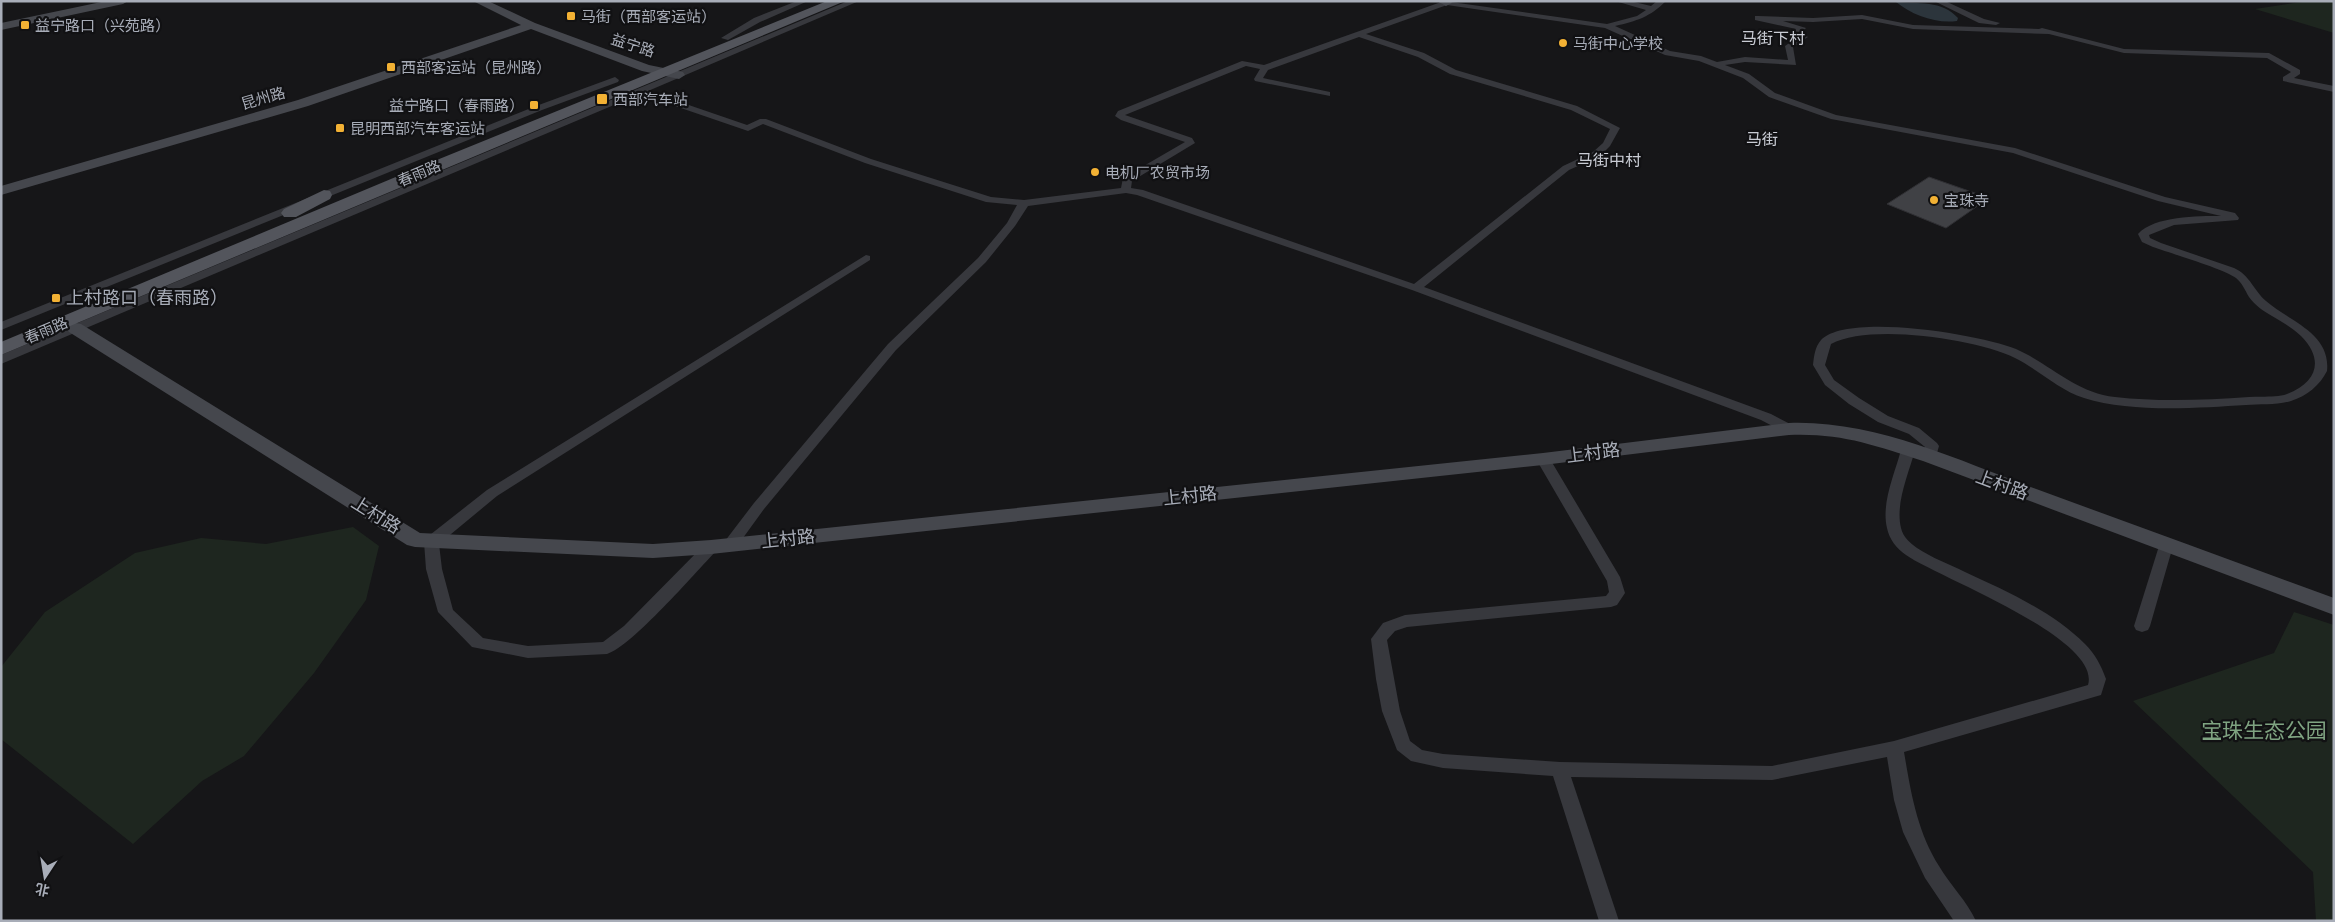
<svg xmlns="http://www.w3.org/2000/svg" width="2335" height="922" viewBox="0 0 2335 922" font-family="Helvetica,'Noto Sans SC',sans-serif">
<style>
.green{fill:#1e261f}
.water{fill:#2c353c}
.building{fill:#404145;stroke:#303034}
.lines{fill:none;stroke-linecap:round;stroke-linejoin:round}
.street{fill:#37383d;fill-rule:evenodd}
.secondary{fill:#45474d;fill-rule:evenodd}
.primary{fill:#53555c;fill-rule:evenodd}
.poi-dot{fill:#f2b134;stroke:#111113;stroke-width:2}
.labels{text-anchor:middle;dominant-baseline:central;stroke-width:4.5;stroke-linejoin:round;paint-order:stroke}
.far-poi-label{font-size:15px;fill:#a8adb8;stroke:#111113;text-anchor:start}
.far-street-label{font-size:15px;fill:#a8adb8;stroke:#111113}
.far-neighbourhood-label{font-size:16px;fill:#c9ccd4;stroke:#111113}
.far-quarter-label{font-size:16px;fill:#c9ccd4;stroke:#111113}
.poi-label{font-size:18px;fill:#a8adb8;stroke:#111113;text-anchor:start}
.street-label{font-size:18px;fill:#a8adb8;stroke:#111113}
.near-park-label{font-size:21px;fill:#7fa381;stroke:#111113}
</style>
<rect width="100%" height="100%" fill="#161618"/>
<path class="green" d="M 2308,1 L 2334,1 L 2334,33 L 2255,9 Z
M 353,527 L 379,546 L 366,600 L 314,673 L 244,756 L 202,781 L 133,844 L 1,739 L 1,667 L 45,612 L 135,553 L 201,538 L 266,544 Z
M 2294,612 L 2334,625 L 2334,921 L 2316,921 L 2313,872 L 2133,701 L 2274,653 Z"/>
<path class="water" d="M 1896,2 C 1918,4 1942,0 1958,18 L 1957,21 C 1936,24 1912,15 1896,2 Z"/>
<path class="building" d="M 1929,177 L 1989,198 L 1946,228 L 1887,204 Z"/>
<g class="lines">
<path class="street" d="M 797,1 L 808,1 L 760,22 L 728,40 L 721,38 L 754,18 Z
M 848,1 L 859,1 L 648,91 L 747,125 L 760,119 L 766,119 L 871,159 L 991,197 L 1024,200 L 1121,188 L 1123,178 L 1185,142 L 1121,120 L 1115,116 L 1118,111 L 1242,61 L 1264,65 L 1444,1 L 1607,24 L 1637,16 L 1646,10 L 1615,1 L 1630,1 L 1651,6 L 1657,1 L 1666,1 C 1650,17 1637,21 1615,26 L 1670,51 L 1701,56 L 1717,62 L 1745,57 L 1788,60 L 1785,46 L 1798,37 L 1791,33 L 1796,29 L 1755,20 L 1755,16 L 1758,16 L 1813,18 L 1862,15 L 1913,25 L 2039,29 L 2042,28 L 2124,49 L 2269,53 L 2300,70 L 2300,74 L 2294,78 L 2334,86 L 2334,92 L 2283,81 L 2283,77 L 2291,72 L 2267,58 L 2124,53 L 2049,34 L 1913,29 L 1862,19 L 1813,22 L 1783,21 L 1806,28 L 1801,33 L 1808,37 L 1793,47 L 1796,65 L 1745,62 L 1725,65 L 1749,74 L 1775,93 L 1836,115 L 2015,148 L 2165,197 L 2235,213 L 2239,218 L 2238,220 L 2174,225 L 2149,235 L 2150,238 L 2161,243 L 2234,268 C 2250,275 2254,291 2266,301 C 2289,321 2331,333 2327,371 C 2320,385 2307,396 2291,401 C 2277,405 2260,404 2246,405 C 2197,408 2131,413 2084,398 C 2059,390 2039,370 2015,358 C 1976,339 1870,323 1831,344 L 1825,365 L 1834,380 L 1859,398 L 1888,416 L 1919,428 L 1937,443 L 1939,446 L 1935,460 L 1925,460 L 1923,457 L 1925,447 L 1909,434 L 1878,422 L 1849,404 L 1825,385 L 1813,365 C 1814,356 1815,347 1821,340 C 1848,312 1982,335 2016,349 C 2050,364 2076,393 2115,397 C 2159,402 2205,400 2249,397 C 2261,396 2276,398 2287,394 C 2318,382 2324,359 2301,336 C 2293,328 2282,322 2272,316 C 2263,311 2255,305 2249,297 C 2245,290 2242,283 2236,278 C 2224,269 2170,253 2153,247 L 2142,242 L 2138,234 C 2154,216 2198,216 2221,216 L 2158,201 L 2013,153 L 1831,119 L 1769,97 L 1743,78 L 1699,61 L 1665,55 L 1605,28 L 1447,5 L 1366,34 L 1424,53 L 1456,70 L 1577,106 L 1620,128 L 1610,146 L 1600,156 L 1569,170 L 1424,287 L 1771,414 L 1794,426 L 1796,429 L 1794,432 L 1784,432 L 1761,420 L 1412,290 L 1137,195 L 1126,193 L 1028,206 L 1015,226 L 986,262 L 896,350 L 764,509 L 735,549 L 725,549 L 723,545 L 725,541 L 754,503 L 888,344 L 978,258 L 1007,223 L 1017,205 L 986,202 L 865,163 L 763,124 L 748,131 L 640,94 L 1,364 L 1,355 ZM 1359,37 L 1418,57 L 1450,74 L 1571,110 L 1610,129 L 1603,143 L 1593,152 L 1563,166 L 1414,284 L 1143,190 L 1131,188 L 1132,181 L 1195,143 L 1192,138 L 1125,115 L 1246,66 L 1260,69 L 1254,79 L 1255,81 L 1330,96 L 1330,92 L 1263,78 L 1268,70 Z
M 1934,1 L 1945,1 L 1984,19 L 2000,23 L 1996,25 L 1979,23 Z
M 615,77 L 619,80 L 618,82 L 542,110 L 1,330 L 1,322 L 536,106 Z
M 866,255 L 870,256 L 870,260 L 497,496 L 439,544 L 442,569 L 453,610 L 483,638 L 528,646 L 603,642 L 624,626 L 706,543 L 716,543 L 718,547 L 716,551 C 695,573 632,646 607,654 L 528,658 L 472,647 L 438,612 L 426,569 L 424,542 L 426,538 L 487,490 Z
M 1908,446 L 1915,450 C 1909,473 1895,503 1901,528 C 1903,537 1910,543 1917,548 C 1932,558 1949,564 1965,572 C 2006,591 2052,611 2085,644 C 2095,654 2101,665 2106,679 L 2101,695 L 1904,752 C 1911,793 1917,831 1939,866 C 1950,885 1967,901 1976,921 L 1954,921 L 1925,878 L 1903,832 L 1894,800 L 1887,757 L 1772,780 L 1571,777 L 1619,921 L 1599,921 L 1553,776 L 1443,768 L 1411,761 L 1397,750 L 1382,711 L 1376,679 L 1371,639 L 1383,623 L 1405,615 L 1606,596 L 1609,592 L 1607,581 L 1536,459 L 1543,455 L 1550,459 L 1620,577 L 1625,593 L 1617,605 L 1611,607 L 1407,627 L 1395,631 L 1387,640 L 1400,711 L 1410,741 L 1422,750 L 1443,754 L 1560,762 L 1772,766 L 1894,741 L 2088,685 C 2102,638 1937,577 1906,555 C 1897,549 1889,539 1887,528 C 1881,503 1895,473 1901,450 Z
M 2166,541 L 2171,542 L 2173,546 L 2150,626 L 2148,630 L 2142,632 L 2136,630 L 2134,626 L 2159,546 L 2161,542 Z"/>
<path class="secondary" d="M 106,1 L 128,1 L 123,4 L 1,30 L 1,23 Z
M 473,1 L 488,1 L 535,23 L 649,65 L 683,72 L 685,75 L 679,79 L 642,71 L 531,29 L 308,106 L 1,195 L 1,186 L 298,100 L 521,25 Z
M 1437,1 L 1450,1 L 1452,3 L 1446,6 Z
M 75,323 L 81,324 L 420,533 L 653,544 L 711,540 L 1543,453 L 1789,423 C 1876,420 1959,461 2039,490 C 2137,526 2236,562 2334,598 L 2334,615 L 1923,461 C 1873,445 1842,433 1789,435 L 1543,465 L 711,554 L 653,558 L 415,547 L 407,545 L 69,332 L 66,328 L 69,324 Z"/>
<path class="primary" d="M 827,1 L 845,1 L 1,355 L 1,342 L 422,166 Z
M 324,190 L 330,191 L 332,195 L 330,199 L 296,217 L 284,217 L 281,213 L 284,209 Z"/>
</g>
<g class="poi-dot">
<rect x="566" y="11" width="10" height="10" rx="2.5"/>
<rect x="20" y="20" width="10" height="10" rx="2.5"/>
<circle cx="1563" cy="43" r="5"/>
<rect x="386" y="62" width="10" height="10" rx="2.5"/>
<rect x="596" y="93" width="12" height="12" rx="2.5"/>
<rect x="529" y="100" width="10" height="10" rx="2.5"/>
<rect x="335" y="123" width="10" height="10" rx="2.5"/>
<circle cx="1095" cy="172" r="5"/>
<circle cx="1934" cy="200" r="5"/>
<rect x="51" y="293" width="10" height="10" rx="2.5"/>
</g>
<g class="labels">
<g class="far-poi-label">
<text x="581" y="16">马街（西部客运站）</text>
<text x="35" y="25">益宁路口（兴苑路）</text>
<text x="1573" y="43">马街中心学校</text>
<text x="401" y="67">西部客运站（昆州路）</text>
<text x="613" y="99">西部汽车站</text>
<text x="524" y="105" text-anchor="end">益宁路口（春雨路）</text>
<text x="350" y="128">昆明西部汽车客运站</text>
<text x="1105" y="172">电机厂农贸市场</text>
<text x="1944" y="200">宝珠寺</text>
</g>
<g class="far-street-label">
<text transform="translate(633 45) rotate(18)">益宁路</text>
<text transform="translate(263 98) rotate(-16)">昆州路</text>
<text transform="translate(419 173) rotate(-23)">春雨路</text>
<text transform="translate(46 330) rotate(-23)">春雨路</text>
</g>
<g class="far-neighbourhood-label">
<text x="1773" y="38">马街下村</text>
<text x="1609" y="160">马街中村</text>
</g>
<g class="far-quarter-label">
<text x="1762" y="139">马街</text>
</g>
<g class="poi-label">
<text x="66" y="298">上村路口（春雨路）</text>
</g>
<g class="street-label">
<text transform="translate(1593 453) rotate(-7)">上村路</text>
<text transform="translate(2002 485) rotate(20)">上村路</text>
<text transform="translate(1190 496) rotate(-6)">上村路</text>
<text transform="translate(376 515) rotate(32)">上村路</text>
<text transform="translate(788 539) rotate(-6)">上村路</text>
</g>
<g class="near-park-label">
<text x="2264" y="730">宝珠生态公园</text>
</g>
</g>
<rect width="2335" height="922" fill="none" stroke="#a8adb8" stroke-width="5"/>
<g transform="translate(45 877) rotate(192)" stroke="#111113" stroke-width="4" paint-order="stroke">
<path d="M0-4L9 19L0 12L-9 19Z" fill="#a8adb8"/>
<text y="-8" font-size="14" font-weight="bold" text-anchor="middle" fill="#a8adb8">北</text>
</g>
</svg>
